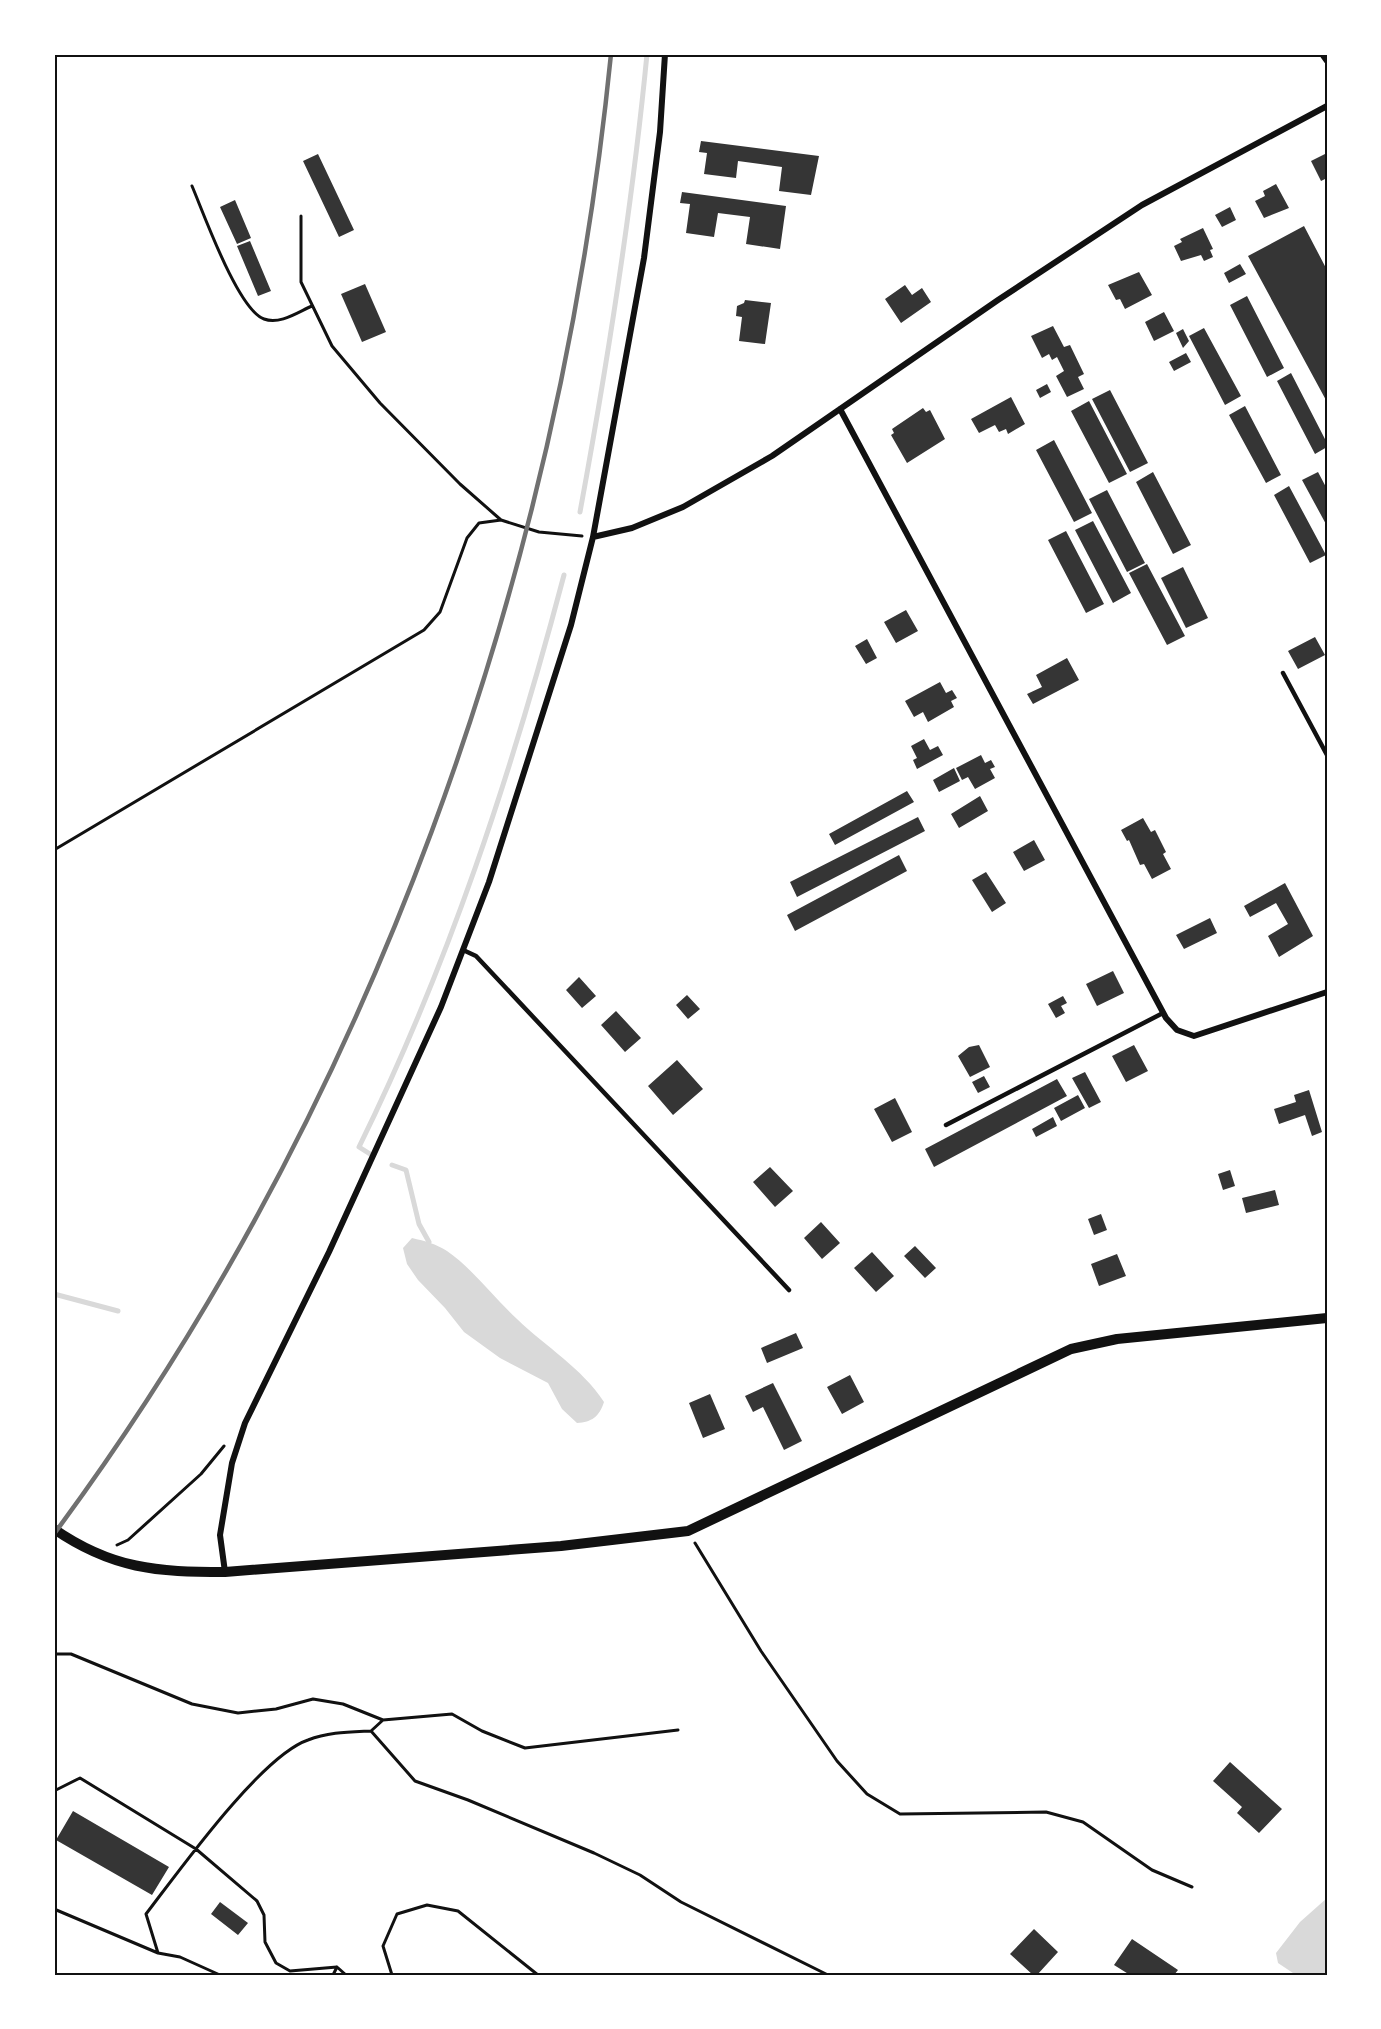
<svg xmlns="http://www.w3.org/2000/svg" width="1381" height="2029" viewBox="0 0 1381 2029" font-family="'PT Serif',serif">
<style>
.water{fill:#d9d9d9}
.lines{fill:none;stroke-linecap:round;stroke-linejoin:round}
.stream{stroke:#d9d9d9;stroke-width:5}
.building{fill:#353535}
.path{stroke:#111;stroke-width:3}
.service{stroke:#111;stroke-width:4.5}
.minor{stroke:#111;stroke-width:6}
.tertiary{stroke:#111;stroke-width:10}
.rail{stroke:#707070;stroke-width:4.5}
.neatline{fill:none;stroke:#111;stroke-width:2}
</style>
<rect width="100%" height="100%" fill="#fff"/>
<path class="water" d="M 412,1238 C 425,1241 436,1244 447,1251 C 473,1269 494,1298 517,1319 C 546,1347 582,1368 604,1402 C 599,1417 592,1422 577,1423 L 562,1409 L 548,1383 L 500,1358 L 464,1332 L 445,1308 L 418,1280 L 407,1264 L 403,1248 Z
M 1327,1898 L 1327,1974 L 1296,1975 L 1278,1963 L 1276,1953 L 1300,1922 Z"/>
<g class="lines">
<path class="stream" d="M 580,512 C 608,360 632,208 647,54
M 370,1154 L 359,1147 C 449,964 512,772 564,575
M 392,1165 L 406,1170 L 419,1224 L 429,1242
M 54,1294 L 118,1311"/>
</g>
<path class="building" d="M 701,141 L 819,156 L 811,195 L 779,191 L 782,167 L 738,161 L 736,178 L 704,174 L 707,153 L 699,152 Z
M 1327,153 L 1327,178 L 1321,181 L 1311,161 Z
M 318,154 L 354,230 L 339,237 L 303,161 Z
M 1276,184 L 1289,208 L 1264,218 L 1255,201 L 1265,196 L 1263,191 Z
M 682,192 L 786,206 L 780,249 L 746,244 L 750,217 L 718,213 L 714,237 L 686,233 L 690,204 L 680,203 Z
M 235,200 L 251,238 L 237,244 L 220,207 Z
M 1230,207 L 1236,220 L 1222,227 L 1215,215 Z
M 1304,226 L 1327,270 L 1327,402 L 1248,256 Z
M 1203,228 L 1213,249 L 1210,250 L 1213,257 L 1204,261 L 1201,255 L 1181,261 L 1174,246 L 1182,242 L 1180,239 Z
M 250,241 L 271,291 L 258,296 L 237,246 Z
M 1240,264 L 1246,274 L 1229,283 L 1224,273 Z
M 1139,272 L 1152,295 L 1125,309 L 1120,299 L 1116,300 L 1108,285 Z
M 365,284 L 386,332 L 362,342 L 341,294 Z
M 905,285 L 912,295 L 922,288 L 931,302 L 901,323 L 885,299 Z
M 1247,296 L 1284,368 L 1267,377 L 1230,305 Z
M 745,300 L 771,303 L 765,344 L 739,341 L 742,317 L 736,316 L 737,306 L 744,303 Z
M 1164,312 L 1174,331 L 1154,341 L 1145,322 Z
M 1053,326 L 1064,347 L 1070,345 L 1084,374 L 1078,377 L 1084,389 L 1067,397 L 1056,376 L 1064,371 L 1057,357 L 1052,360 L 1049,354 L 1042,358 L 1031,336 Z
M 1204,328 L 1241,396 L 1225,405 L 1189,336 Z
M 1183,329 L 1189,341 L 1183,348 L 1176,333 Z
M 1186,353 L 1191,362 L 1174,371 L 1169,362 Z
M 1291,373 L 1327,443 L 1327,447 L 1315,454 L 1277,381 Z
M 1047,384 L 1051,392 L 1040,398 L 1036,390 Z
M 1110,390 L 1148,463 L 1130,472 L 1092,399 Z
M 1011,397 L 1025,424 L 1008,434 L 1006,429 L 999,432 L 995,425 L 979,433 L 971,419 Z
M 1089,401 L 1127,474 L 1109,483 L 1071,411 Z
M 1245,406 L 1281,475 L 1266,483 L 1229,415 Z
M 923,408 L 926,412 L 930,410 L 945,439 L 907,463 L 891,435 L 894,433 L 892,429 Z
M 1054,440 L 1092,513 L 1074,522 L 1036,450 Z
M 1153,472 L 1191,545 L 1173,554 L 1136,482 Z
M 1318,472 L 1327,489 L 1327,526 L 1302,480 Z
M 1289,486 L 1326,555 L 1310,563 L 1274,495 Z
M 1107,490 L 1145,563 L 1127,572 L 1089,499 Z
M 1093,521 L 1131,593 L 1113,603 L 1075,530 Z
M 1066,531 L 1104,604 L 1086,613 L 1048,540 Z
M 1147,564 L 1185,636 L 1167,645 L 1129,573 Z
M 1183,567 L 1208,618 L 1186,628 L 1161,578 Z
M 906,610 L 918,631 L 896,643 L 884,622 Z
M 1315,637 L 1325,655 L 1298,669 L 1288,651 Z
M 867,639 L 877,658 L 866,664 L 855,646 Z
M 1067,658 L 1079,680 L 1033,704 L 1027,694 L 1042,687 L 1036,675 Z
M 940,682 L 946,693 L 952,690 L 957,698 L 951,701 L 954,707 L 928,722 L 923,712 L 914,717 L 905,701 Z
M 924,739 L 930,750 L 938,746 L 943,755 L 917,769 L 913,760 L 917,758 L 911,746 Z
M 981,755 L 985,763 L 991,760 L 995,767 L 990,769 L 995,778 L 975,789 L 968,777 L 962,780 L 956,768 Z
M 954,768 L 960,781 L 939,792 L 933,780 Z
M 907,791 L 914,802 L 835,845 L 829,834 Z
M 980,796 L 988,811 L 959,828 L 951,814 Z
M 918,817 L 925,831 L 797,897 L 790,882 Z
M 1143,818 L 1151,832 L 1155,830 L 1166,852 L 1163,854 L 1171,869 L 1152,879 L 1144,864 L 1140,865 L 1129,840 L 1127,841 L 1121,830 Z
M 1034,840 L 1045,860 L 1024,871 L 1013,852 Z
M 899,855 L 907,871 L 795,931 L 787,915 Z
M 986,872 L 1006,903 L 992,912 L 972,880 Z
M 1285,883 L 1313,936 L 1279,957 L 1268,936 L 1288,924 L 1276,903 L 1250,917 L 1244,906 Z
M 1210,918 L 1217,933 L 1184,949 L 1176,935 Z
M 1113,971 L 1124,993 L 1097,1006 L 1086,984 Z
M 579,977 L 596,996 L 582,1008 L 566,990 Z
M 687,995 L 700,1009 L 688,1019 L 676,1005 Z
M 1063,996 L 1067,1003 L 1061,1006 L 1065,1013 L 1056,1018 L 1048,1004 Z
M 616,1011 L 641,1038 L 625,1052 L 601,1025 Z
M 979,1045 L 990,1067 L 970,1077 L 958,1056 L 969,1047 Z
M 1134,1045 L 1148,1071 L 1126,1082 L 1112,1056 Z
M 677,1060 L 703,1089 L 673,1115 L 648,1086 Z
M 1085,1072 L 1101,1102 L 1089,1108 L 1072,1078 Z
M 984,1076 L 990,1087 L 978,1093 L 972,1082 Z
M 1057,1079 L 1067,1096 L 934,1167 L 925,1149 Z
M 1309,1090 L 1322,1132 L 1312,1136 L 1305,1115 L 1279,1124 L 1274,1109 L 1296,1102 L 1294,1095 Z
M 1078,1095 L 1085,1108 L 1061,1121 L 1054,1108 Z
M 895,1098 L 912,1132 L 892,1142 L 874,1109 Z
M 1053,1117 L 1057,1126 L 1036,1137 L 1032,1129 Z
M 770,1167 L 793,1191 L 775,1207 L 753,1182 Z
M 1230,1170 L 1235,1186 L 1223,1190 L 1218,1174 Z
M 1275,1190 L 1279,1205 L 1246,1213 L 1242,1198 Z
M 1101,1214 L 1107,1230 L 1094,1235 L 1088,1219 Z
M 821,1222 L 840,1243 L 822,1259 L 804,1238 Z
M 915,1246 L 936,1268 L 925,1278 L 904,1256 Z
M 872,1252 L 894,1276 L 876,1292 L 854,1268 Z
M 1117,1254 L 1126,1276 L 1099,1286 L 1091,1264 Z
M 796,1333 L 803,1348 L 767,1363 L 761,1348 Z
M 850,1375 L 864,1402 L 842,1414 L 827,1387 Z
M 773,1383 L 802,1441 L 784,1450 L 763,1407 L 753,1412 L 745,1396 Z
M 710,1394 L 725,1429 L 703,1438 L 689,1403 Z
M 1230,1762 L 1282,1809 L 1259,1833 L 1237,1813 L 1242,1807 L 1213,1781 Z
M 73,1811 L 169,1867 L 152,1895 L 56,1840 Z
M 220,1902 L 248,1923 L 238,1935 L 211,1914 Z
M 1034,1929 L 1058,1952 L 1037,1975 L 1033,1975 L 1010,1954 Z
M 1132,1939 L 1178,1970 L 1174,1975 L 1130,1975 L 1114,1965 Z"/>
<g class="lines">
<path class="path" d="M 192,186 C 204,214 238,310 264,319 C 280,325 298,312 312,306
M 301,216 L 301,282 L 332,346 L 380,403 L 460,484 L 501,520 L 539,532 L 582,536
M 54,850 L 424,630 L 440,612 L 467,538 L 479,523 L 501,520
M 695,1543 L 761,1651 L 837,1761 L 867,1794 L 900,1814 L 1046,1812 L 1083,1822 L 1152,1870 L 1192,1887
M 117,1545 L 128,1540 L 201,1474 L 224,1446
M 54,1654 L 71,1654 L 192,1704 L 238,1713 L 276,1709 L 313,1699 L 343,1704 L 383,1720 L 452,1714 L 482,1731 L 525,1748 L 678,1730
M 371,1731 L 415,1781 L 468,1800 L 594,1853 L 640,1875 L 681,1902 L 828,1975
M 54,1791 L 80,1778 L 196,1849 L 257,1901 L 264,1915 L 265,1942 L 276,1963 L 290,1971 L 337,1967 L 346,1975
M 54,1909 L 158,1953 L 146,1914 C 179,1871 261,1756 308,1740 C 328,1732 349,1732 371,1731 L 383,1720
M 158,1953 L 180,1957 L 220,1975
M 333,1975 L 337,1967
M 392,1975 L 383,1946 L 397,1914 L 427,1905 L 458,1911 L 538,1975"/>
<path class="service" d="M 1283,673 L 1327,755
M 463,950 L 476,956 L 789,1290
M 946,1125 L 1163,1013"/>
<path class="minor" d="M 1322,54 L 1327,61
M 840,409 L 1166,1018 L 1177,1030 L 1194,1036 L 1327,992
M 593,537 L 632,528 L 683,507 L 772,456 L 998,300 L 1142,205 L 1327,106
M 225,1572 L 220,1535 L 232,1463 L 245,1423 L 329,1252 L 441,1007 L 489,882 L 571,625 L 593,537 L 644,258 L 660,132 L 665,54"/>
<path class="tertiary" d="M 54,1529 C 112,1569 157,1572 225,1572 L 561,1546 L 688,1531 L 1071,1349 L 1117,1339 L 1327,1318"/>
<path class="rail" d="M 54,1534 C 371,1106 558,583 611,54"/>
</g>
<rect width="1381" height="2029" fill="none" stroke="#ffffff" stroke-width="111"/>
<rect x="56" y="56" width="1270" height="1918" class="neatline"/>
</svg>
